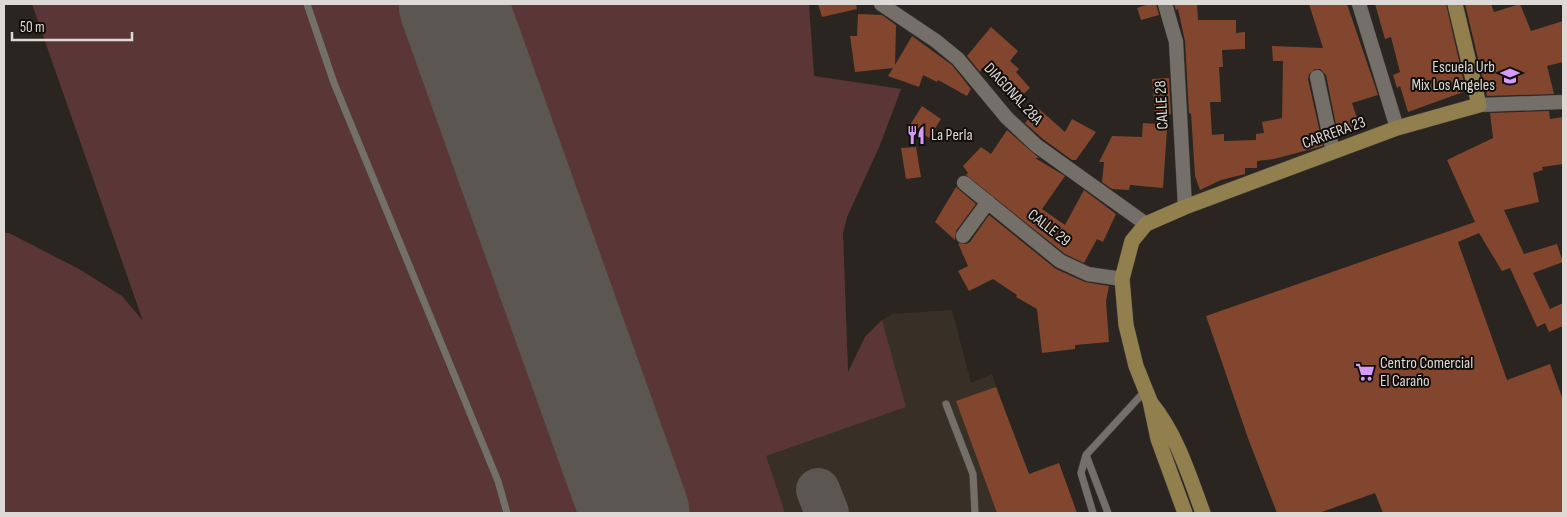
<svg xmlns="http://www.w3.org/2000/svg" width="1567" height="517" viewBox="0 0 1567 517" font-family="'Sofia Sans Condensed',sans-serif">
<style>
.built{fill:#382f27}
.green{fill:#5b3636}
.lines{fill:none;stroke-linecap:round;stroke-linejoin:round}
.taxiway{stroke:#5b5652;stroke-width:44}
.runway{stroke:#5b5652;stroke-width:109}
.building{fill:#81462d}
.service-casing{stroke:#47433f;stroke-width:8}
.minor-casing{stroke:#47433f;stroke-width:15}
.primary-casing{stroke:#47433f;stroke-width:16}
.service{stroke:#756f6a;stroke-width:7}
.minor{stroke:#756f6a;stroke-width:14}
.primary{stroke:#927f4e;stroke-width:15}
.labels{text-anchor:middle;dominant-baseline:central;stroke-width:4;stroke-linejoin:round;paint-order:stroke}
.poi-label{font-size:16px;fill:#ddd9d6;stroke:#110e0c;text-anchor:start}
.street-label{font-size:16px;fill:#ddd9d6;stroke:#110e0c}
</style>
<rect width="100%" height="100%" fill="#2a2520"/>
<path class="built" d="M 32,4 L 809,4 L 814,76 L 901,89 L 880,145 L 847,217 L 843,233 L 848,372 L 865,337 L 882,320 L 892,314 L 952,310 L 971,383 L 992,374 L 1029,474 L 1059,463 L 1077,513 L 210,513 Z"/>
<path class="green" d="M 32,4 L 403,4 L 587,513 L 4,513 L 4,233 L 9,233 L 79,269 L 122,296 L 143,321 Z
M 494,4 L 809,4 L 814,76 L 901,89 L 880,145 L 847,217 L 843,233 L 848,372 L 865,337 L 882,320 L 906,407 L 766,456 L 785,513 L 679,513 Z"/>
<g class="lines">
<path class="taxiway" d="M 818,490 L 827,513"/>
<path class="runway" d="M 453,4 L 635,513"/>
</g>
<path class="building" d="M 818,4 L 856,4 L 857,9 L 822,17 Z
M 1149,4 L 1156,4 L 1159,15 L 1141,20 L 1137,8 Z
M 1174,4 L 1197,4 L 1198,20 L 1236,20 L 1236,33 L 1245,32 L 1245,49 L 1222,50 L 1223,67 L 1219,67 L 1221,102 L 1210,102 L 1212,135 L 1224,134 L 1224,141 L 1256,140 L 1256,134 L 1264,133 L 1262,122 L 1282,118 L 1283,61 L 1273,61 L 1272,46 L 1323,48 L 1309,4 L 1347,4 L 1378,95 L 1352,103 L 1360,127 L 1338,135 L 1326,75 L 1320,69 L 1315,69 L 1309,74 L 1308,79 L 1323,146 L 1274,159 L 1257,161 L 1257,168 L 1245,168 L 1245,174 L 1221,180 L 1200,190 L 1195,176 L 1191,113 L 1189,114 L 1185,41 L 1178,9 L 1176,10 Z
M 1375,4 L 1446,4 L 1466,91 L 1408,112 L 1400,86 L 1397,88 L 1393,75 L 1400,72 L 1391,37 L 1385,39 Z
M 1465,4 L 1491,4 L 1494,12 L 1520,4 L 1531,31 L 1563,21 L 1563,62 L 1547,66 L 1554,94 L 1487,96 Z
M 858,14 L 882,15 L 896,25 L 895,65 L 912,36 L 952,65 L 971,89 L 967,96 L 938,80 L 937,82 L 923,75 L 919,87 L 888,76 L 893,68 L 855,72 L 850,36 L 857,36 Z
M 991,27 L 1018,51 L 1010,61 L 1019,69 L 1016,72 L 1030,88 L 1018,99 L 1014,95 L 1011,97 L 982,68 L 980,72 L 967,56 Z
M 1169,78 L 1171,114 L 1168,115 L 1163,188 L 1130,185 L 1129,190 L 1112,189 L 1102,182 L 1104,162 L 1099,162 L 1112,136 L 1142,137 L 1143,123 L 1156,124 L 1152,79 Z
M 922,106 L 941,119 L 929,138 L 910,125 Z
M 1038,108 L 1065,132 L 1072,119 L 1096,132 L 1076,160 L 1072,160 L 1043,139 L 1025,123 Z
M 1549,111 L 1550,119 L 1563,117 L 1563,164 L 1542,167 L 1543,170 L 1533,173 L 1539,202 L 1504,210 L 1524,254 L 1557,244 L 1563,262 L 1533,273 L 1550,309 L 1563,303 L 1563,326 L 1549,332 L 1545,323 L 1537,327 L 1510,268 L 1502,271 L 1479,233 L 1458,242 L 1507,380 L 1550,364 L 1563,400 L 1563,513 L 1383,513 L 1375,493 L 1319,513 L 1277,513 L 1249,441 L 1206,316 L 1475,222 L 1447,160 L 1493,138 L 1490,113 Z
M 1007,130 L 1039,158 L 1035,158 L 1065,176 L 1042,209 L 1065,225 L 1084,190 L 1116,214 L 1103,242 L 1097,239 L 1084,263 L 1065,254 L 966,175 L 968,173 L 963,166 L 981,147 L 991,154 Z
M 916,147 L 921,177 L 906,179 L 901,148 Z
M 956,187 L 976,204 L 956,231 L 955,240 L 935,222 Z
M 989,215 L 1056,269 L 1085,282 L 1109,286 L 1106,301 L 1109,342 L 1075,345 L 1075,349 L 1042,353 L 1037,309 L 1016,297 L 1017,295 L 993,279 L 969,291 L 958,271 L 968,266 L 958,243 L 966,244 L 970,242 Z
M 996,387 L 1029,474 L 1059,463 L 1077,513 L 997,513 L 956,401 Z"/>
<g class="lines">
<g class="service-casing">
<path id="service" d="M 307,4 L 334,83 L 498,481 L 507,513
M 946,404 L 973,474 L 975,513
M 1086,455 L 1081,473 L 1093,513
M 1108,513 L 1086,455 L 1145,391"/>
</g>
<g class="minor-casing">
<path id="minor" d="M 881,4 L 936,41 L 958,59 L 1007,118 L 1037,146 L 1146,224
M 1165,4 L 1176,42 L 1185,207
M 1359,4 L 1397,128
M 1317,77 L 1333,152
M 1479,105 L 1563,102
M 964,183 L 1060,261 L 1088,274 L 1122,279
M 963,236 L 988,202"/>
</g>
<g class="primary-casing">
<path id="primary" d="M 1151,403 C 1177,435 1189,475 1203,513
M 1185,513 L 1158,439 L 1150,401 L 1136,366 L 1126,325 L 1122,279 L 1132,241 L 1146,224 L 1185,207 L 1397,128 L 1479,105 L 1455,4"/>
</g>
<use href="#service" class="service"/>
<use href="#minor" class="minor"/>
<use href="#primary" class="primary"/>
</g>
<defs>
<g id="school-bare" transform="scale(1.5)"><path d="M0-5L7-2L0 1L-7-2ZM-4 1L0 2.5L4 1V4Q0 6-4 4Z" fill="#d59bfb" stroke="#110e0c" stroke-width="2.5" paint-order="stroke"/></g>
<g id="restaurant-bare" transform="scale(1.5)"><path d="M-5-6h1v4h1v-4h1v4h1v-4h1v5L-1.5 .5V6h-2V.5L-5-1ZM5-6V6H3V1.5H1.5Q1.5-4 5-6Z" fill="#d59bfb" stroke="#110e0c" stroke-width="2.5" paint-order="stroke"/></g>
<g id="supermarket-bare" transform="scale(1.5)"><path d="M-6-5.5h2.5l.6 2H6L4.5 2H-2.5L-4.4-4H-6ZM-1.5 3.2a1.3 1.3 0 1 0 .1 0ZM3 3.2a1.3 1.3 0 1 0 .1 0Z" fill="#d59bfb" stroke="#110e0c" stroke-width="2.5" paint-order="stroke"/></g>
</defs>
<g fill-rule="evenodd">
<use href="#school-bare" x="1510" y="76"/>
<use href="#restaurant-bare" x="916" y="135"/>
<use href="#supermarket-bare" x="1365" y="372"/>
</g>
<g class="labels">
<g class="poi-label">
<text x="1495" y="67" text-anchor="end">Escuela Urb<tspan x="1495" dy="18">Mix Los Angeles</tspan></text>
<text x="931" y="135">La Perla</text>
<text x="1380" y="363">Centro Comercial<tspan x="1380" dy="18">El Caraño</tspan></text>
</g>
<g class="street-label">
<text transform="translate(1013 94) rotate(47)">DIAGONAL 28A</text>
<text transform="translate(1162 105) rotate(-93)">CALLE 28</text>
<text transform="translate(1334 133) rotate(-20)">CARRERA 23</text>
<text transform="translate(1049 228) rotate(38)">CALLE 29</text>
</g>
</g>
<rect width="1567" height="517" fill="none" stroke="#ddd9d6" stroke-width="10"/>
<path d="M12 32v8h120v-8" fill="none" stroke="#ddd9d6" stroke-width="2.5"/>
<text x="20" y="32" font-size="15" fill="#ddd9d6" stroke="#110e0c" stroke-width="4" paint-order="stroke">50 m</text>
</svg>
